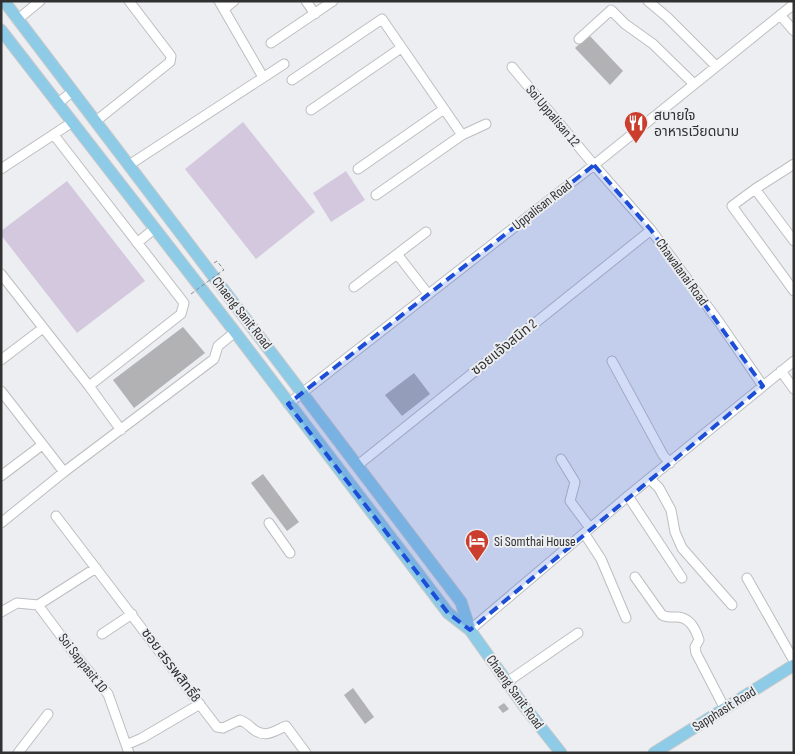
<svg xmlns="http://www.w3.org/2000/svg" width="795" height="754" viewBox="0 0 795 754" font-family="'Sofia Sans Condensed','Noto Sans Thai',sans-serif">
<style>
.green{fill:#d4c8de}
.building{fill:#b2b2b5}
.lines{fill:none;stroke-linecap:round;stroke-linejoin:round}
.minor-casing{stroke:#bcbec0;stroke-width:11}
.major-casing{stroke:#c9c9ca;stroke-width:13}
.path{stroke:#88898b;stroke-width:1;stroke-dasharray:4 2.5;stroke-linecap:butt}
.minor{stroke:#fff;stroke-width:9}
.major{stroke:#8ecbe6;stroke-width:11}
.path-bridge{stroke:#88898b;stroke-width:1;stroke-dasharray:4 2.5;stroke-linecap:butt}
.marked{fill:#1d4ed8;fill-opacity:0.2;stroke:#1d4ed8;stroke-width:4;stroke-dasharray:10 6;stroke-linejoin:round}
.labels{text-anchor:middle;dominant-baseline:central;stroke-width:4;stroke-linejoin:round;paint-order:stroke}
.poi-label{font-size:14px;fill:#313132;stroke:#eceef1;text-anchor:start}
.street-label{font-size:14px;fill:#313132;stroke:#eceef1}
</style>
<rect width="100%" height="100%" fill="#eceef1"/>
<path class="green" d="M 243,122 L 315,212 L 256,259 L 185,169 Z
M 346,171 L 365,200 L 331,222 L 313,193 Z
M 67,181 L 145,281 L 77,333 L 1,235 L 1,231 Z"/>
<path class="building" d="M 589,35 L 623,71 L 610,85 L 575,48 Z
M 183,327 L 205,353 L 134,408 L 113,380 Z
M 414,373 L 430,394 L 402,416 L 385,395 Z
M 263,474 L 299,522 L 287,531 L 251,483 Z
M 353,688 L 374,717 L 365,724 L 344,695 Z
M 504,703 L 509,709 L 503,713 L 498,707 Z"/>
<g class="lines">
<g class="minor-casing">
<path id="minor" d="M 219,1 L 263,77
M 306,1 L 315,14
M 648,1 L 667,17 L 716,66
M 224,9 L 234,1
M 780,15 L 794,31
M 17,20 L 40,1
M 579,39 L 611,10 L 625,24 L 653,44 L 694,84
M 271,43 L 333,1
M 512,67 L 594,165 L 651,230 L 719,322 L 763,386
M 292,80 L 382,19 L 462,135
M 57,104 L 73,91
M 311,110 L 401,48
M 96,121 L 170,62 L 171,56 L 129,1
M 54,135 L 184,303 L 181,314 L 89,386
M 129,165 L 284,64
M 1,169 L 71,123
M 358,169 L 444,109
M 755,189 L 794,164
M 376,195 L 462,135 L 486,124
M 794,241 L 755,189 L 732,206 L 794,291
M 137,243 L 154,229
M 397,254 L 428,294
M 1,274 L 89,386 L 121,430
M 354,287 L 426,232
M 1,360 L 43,328
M 612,361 L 663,455 L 670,463
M 781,371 L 794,389
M 1,391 L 64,472
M 288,404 L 594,165 L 794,4
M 561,459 L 575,482 L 570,501 L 590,528
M 358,465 L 651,230
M 1,476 L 42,445
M 650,479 L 659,488 L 671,510 L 675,532 L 682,548 L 732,605
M 628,496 L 682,578
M 56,516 L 217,727 L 223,728 L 240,720 C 245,722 249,725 253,729 C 265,739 274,731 286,726 L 306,753
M 1,523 L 64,472 L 214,359 L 218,346 L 235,332
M 269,523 L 290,553
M 584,533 L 601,559 L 626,618
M 635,577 L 662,615 C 668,618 672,617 678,617 C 690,618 696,630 699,640 L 695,647 L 696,653 L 725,709
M 747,578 L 794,661
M 38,605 L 76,656 L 108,694 L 129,753
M 1,612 L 17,603 L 38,605 L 96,568
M 470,630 L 628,496 L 794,361
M 102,634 L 132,614
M 507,682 L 578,633
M 126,745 L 142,738 L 200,704
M 18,753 L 48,714"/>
</g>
<g class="major-casing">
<path id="major" d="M 4,1 L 461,602 L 470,630
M 1,30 L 235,332 L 448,613 L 470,630 L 524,706 L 561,753
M 654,753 L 794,665"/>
</g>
<path class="path" d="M 214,263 L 217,261 L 224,270 L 222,271"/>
<use href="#minor" class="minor"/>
<use href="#major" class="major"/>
<path class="path-bridge" d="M 191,294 L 222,271"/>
</g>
<path class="marked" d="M 594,165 L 651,230 L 763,386 L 470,630 L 448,613 L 288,404 Z"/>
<defs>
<g id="restaurant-pin" transform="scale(1.25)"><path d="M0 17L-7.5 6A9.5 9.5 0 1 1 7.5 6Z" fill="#cb3e2e" stroke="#eceef1"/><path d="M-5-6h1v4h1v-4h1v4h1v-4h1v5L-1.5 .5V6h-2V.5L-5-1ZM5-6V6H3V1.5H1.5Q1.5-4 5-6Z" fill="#fff"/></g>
<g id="hotel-pin" transform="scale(1.25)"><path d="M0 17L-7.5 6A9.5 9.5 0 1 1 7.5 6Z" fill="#cb3e2e" stroke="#eceef1"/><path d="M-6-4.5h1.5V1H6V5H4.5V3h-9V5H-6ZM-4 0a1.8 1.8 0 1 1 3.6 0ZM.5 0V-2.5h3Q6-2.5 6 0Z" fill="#fff"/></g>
</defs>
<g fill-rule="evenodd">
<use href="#restaurant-pin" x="636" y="123"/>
<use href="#hotel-pin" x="477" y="541"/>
</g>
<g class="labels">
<g class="poi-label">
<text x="654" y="115">สบายใจ<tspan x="654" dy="16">อาหารเวียดนาม</tspan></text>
<text x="494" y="541">Si Somthai House</text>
</g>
<g class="street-label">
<text transform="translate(553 116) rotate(50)">Soi Uppalisan 12</text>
<text transform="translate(542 205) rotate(-38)">Uppalisan Road</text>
<text transform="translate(682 272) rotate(54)">Chawalanai Road</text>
<text transform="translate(242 313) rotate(52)">Chaeng Sanit Road</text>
<text transform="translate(504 347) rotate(-39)">ซอยแจ้งสนิท 2</text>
<text transform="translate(83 663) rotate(52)">Soi Sappasit 10</text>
<text transform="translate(171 665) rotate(53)">ซอย สรรพสิทธิ์8</text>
<text transform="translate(515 692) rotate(54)">Chaeng Sanit Road</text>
<text transform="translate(724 709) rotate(-32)">Sapphasit Road</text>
</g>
</g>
<rect width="795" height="754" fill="none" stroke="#313132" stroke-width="5"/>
</svg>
